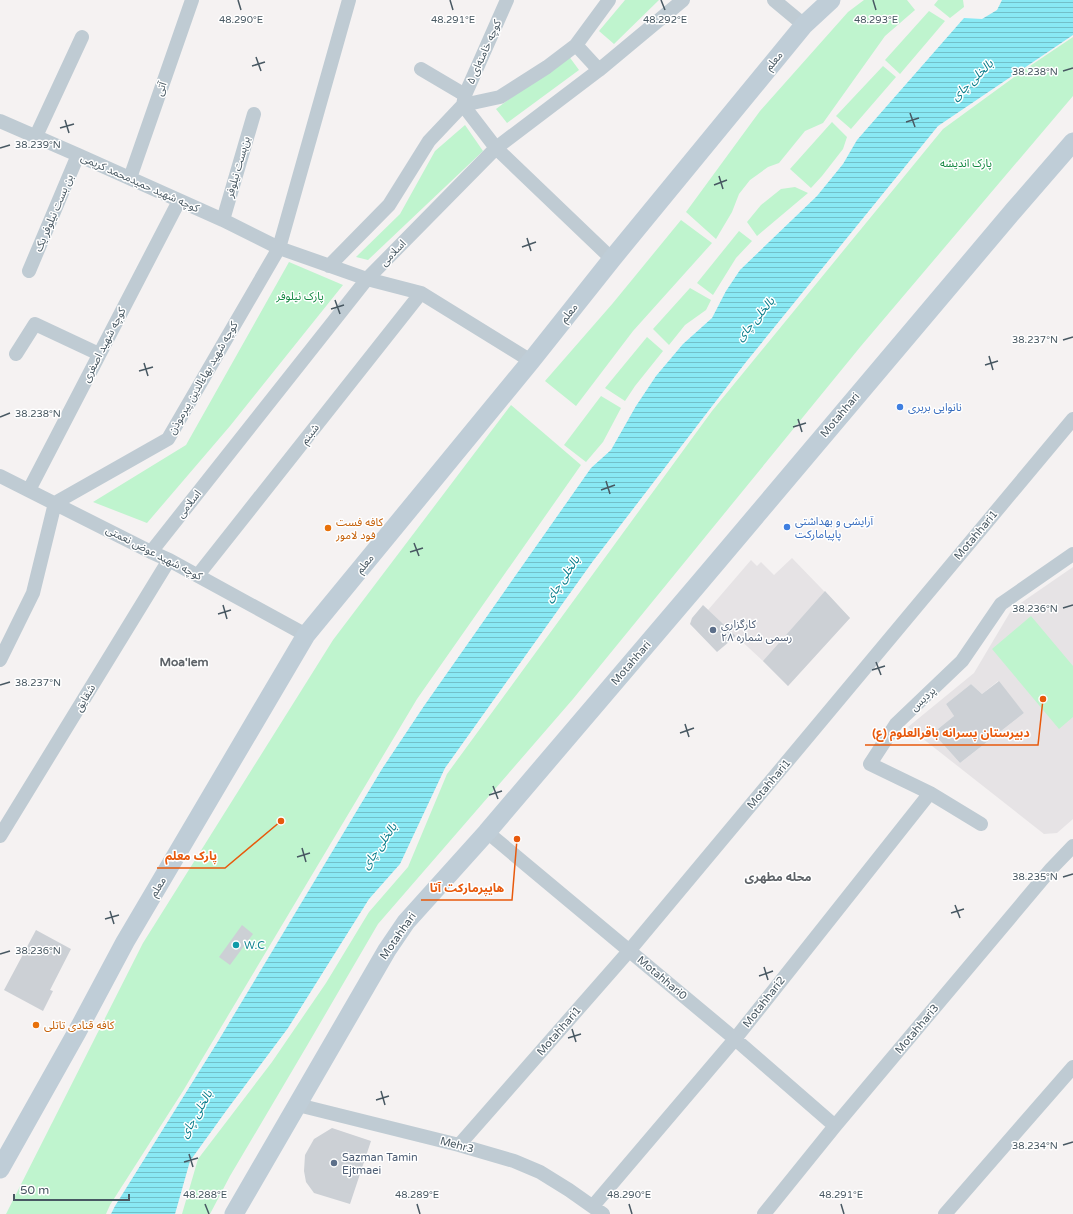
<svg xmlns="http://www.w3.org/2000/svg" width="1073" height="1214" viewBox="0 0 1073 1214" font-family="'Varela Round','Noto Sans Arabic',sans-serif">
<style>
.education{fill:#e6e3e5;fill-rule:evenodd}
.park{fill:#bff4ce}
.water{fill:url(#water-rules)}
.building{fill:#ccd0d5}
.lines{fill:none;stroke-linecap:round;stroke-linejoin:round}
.minor{stroke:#bfcbd3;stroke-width:14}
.secondary{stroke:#bfcdd7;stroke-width:19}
.ticks{fill:none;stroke:#485862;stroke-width:1.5}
.shop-dot{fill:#3f7fe0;stroke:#fff;stroke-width:1.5}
.food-dot{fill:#e8710a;stroke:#fff;stroke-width:1.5}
.service-dot{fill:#5c6f8a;stroke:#fff;stroke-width:1.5}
.culture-dot{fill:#0f9aa8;stroke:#fff;stroke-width:1.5}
.labels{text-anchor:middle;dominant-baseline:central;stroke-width:3;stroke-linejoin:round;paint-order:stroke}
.street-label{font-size:11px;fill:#485862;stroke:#fff}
.park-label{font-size:11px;fill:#10863f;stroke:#fff}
.shop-label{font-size:11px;fill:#366cbe;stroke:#fff;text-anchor:start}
.food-label{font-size:11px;fill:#c56008;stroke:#fff;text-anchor:start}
.service-label{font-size:11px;fill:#4e5e75;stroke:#fff;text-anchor:start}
.culture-label{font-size:11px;fill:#0d838f;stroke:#fff;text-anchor:start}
.water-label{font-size:12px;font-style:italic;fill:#057b89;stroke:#fff}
.neighbourhood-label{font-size:12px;font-weight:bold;fill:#5e6368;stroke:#fff}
.ticks-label{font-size:10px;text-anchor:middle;fill:#485862;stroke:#fff;stroke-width:3;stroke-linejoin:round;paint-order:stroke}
.leader{fill:none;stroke:#e8590c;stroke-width:1.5}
.callout-dot{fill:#e8590c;stroke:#fff;stroke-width:1.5}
.callout-label{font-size:12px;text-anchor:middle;font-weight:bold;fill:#e8590c;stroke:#fff;stroke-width:3;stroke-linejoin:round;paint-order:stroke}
</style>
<defs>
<pattern id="water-rules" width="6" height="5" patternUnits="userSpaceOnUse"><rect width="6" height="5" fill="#89e9f4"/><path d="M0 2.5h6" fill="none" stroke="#72c0c9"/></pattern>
</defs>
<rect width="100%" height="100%" fill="#f5f2f2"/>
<path class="education" d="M 792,558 L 850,618 L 788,686 L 763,661 L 708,610 L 751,560 L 757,566 L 761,562 L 774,575 Z
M 1073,567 L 1073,819 L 1057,833 L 1044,834 L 908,727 L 974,673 L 1012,609 ZM 998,681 L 1024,713 L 960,763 L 933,733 L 954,716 L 946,704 L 971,684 L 982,694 Z"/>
<path class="park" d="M 625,0 L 659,0 L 614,44 L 599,31 Z
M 864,0 L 907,0 L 915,10 L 885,36 L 823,123 L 805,131 L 779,163 L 768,167 L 750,180 L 739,194 L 732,212 L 716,239 L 686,212 L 760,111 L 848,12 Z
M 938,0 L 963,0 L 964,7 L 950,18 L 934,5 Z
M 929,11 L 945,21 L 900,74 L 885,60 Z
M 1073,37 L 1073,96 L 861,346 L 573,699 L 378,924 L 308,1044 L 230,1176 L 210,1214 L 182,1214 L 198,1159 L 272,1062 L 326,983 L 369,912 L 408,867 L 447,774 L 712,411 L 943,129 L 1024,70 Z
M 568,55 L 579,70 L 507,123 L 496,109 Z
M 883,66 L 896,77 L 851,129 L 836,116 Z
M 832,122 L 847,137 L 843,149 L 822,176 L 811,188 L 790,169 Z
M 465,125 L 483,151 L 368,260 L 356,257 L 400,214 L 435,151 Z
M 795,187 L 808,193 L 757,236 L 747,222 L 761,205 L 781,189 Z
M 681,220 L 712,243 L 633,331 L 576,406 L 545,381 L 613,303 Z
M 739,231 L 752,241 L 736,258 L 713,295 L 697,283 Z
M 289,262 L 343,285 L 230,426 L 147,523 L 93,502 L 186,445 Z
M 690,288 L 711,300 L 706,310 L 685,325 L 669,345 L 653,329 Z
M 647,337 L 663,351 L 635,386 L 625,401 L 605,388 Z
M 601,396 L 621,408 L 603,442 L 586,462 L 564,445 Z
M 511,405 L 581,465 L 417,699 L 183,1091 L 110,1205 L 106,1214 L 6,1214 L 143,943 L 333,640 Z
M 1031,616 L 1073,666 L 1073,717 L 1059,729 L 992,649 Z"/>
<path class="water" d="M 1002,0 L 1073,0 L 1073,35 L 938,126 L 746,362 L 593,561 L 445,768 L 400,864 L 369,899 L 288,1028 L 226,1111 L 190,1161 L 175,1214 L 111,1214 L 115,1206 L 217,1043 L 382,769 L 424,706 L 591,468 L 611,450 L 636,406 L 656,376 L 683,344 L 712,318 L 726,291 L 740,270 L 817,196 L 843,164 L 857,140 L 964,18 L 982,19 L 997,10 Z"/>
<path class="building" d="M 825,591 L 850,618 L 788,686 L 763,661 Z
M 703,605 L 736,636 L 717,652 L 690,624 L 692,618 Z
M 999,681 L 1024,713 L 960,763 L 933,733 L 954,716 L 946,704 L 971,684 L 982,694 Z
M 242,925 L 253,934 L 230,965 L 219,957 Z
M 36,930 L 71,949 L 50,990 L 53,991 L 43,1011 L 4,990 Z
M 332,1128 L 371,1141 L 350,1204 L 314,1193 L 306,1182 L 304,1171 L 305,1155 L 314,1139 Z"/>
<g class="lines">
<path class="minor" d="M 774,0 L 804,25
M 576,45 L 599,70
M 421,69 L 465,95
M 463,105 L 496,148 L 612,259
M 463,105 L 465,95 L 507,0
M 0,121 L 78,155 L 223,220 L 279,248 L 367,279 L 421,293 L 531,361
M 36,136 L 82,37
M 130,178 L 192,0
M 223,220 L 254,114
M 329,266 L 389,205 L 429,141 L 463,105 L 500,97 L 547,67 L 576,45 L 609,0
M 29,271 L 78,155
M 16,354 L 35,324 L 99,354
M 0,476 L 151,552 L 169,560 L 306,635
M 29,490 L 179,201
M 151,552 L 367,279 L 496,148 L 599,70 L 683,0
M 198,575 L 421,293
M 0,660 L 33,593 L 55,503 L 168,439 L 279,248 L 349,0
M 981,824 L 930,793 L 870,764 L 896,724 L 962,661 L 1001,604 L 1073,554
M 487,832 L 735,1039 L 835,1126
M 0,836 L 169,560
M 298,1105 L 459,1145 L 514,1161 L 540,1172 L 569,1190 L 603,1214
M 459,1145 L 629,951 L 1073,419
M 593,1206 L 735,1039 L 930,793
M 764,1214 L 835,1126 L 1051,869 L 1073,846
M 945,1214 L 1073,1067"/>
<path class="secondary" d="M 0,1169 L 77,1032 L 125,942 L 306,635 L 531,361 L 612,259 L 804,25 L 831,0
M 234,1214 L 387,950 L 406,922 L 487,832 L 700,582 L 1014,210 L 1073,142"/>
</g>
<path class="ticks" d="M 238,0 L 241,10M 450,0 L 453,10M 661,0 L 665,10M 873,0 L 876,10M 256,57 L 261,71M 252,66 L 265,62M 1063,71 L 1073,68M 910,113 L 915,127M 65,120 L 69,133M 906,122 L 919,118M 60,128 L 74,124M 0,148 L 10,145M 719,176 L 723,189M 714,185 L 727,180M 527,238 L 531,251M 522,247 L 536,242M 335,300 L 340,314M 331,309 L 344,305M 1063,340 L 1073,337M 989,356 L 993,370M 144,363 L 148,376M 985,365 L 998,361M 139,371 L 153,367M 0,417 L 10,413M 798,419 L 802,432M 793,427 L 806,423M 606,481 L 610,494M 601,490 L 615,485M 414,543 L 419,556M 410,552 L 423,548M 223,605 L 227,619M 1063,608 L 1073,605M 218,614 L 231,610M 876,662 L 881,675M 872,670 L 885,666M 0,685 L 10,682M 685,724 L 689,737M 680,733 L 694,728M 493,786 L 498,799M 489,795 L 502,791M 302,848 L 306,862M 297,857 L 310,853M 1063,877 L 1073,874M 955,905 L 960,918M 110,911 L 114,924M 951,913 L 964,909M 105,919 L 119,915M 0,954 L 10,951M 764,967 L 768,980M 759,976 L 773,971M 572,1029 L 576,1042M 568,1038 L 581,1034M 381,1091 L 385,1105M 376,1100 L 389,1096M 1063,1145 L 1073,1142M 189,1154 L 193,1167M 184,1162 L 198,1158M 205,1204 L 209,1214M 417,1204 L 420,1214M 629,1204 L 632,1214M 841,1204 L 844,1214"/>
<g class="shop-dot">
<circle cx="900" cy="407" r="4"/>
<circle cx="787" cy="527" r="4"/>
</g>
<g class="food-dot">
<circle cx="328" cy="528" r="4"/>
<circle cx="36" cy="1025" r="4"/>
</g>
<g class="service-dot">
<circle cx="713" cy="630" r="4"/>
<circle cx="334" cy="1163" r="4"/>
</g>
<circle class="culture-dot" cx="236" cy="945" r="4"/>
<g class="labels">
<g class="street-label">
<text transform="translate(484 52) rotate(-66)">کوچه خامنه‌ای ۵</text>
<text transform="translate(774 61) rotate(-51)">معلم</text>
<text transform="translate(161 89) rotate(-71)">آتی</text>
<text transform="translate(238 167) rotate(-74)">بن‌بست نیلوفر</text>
<text transform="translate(140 183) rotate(24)">کوچه شهید حمیدمحمد کریمی</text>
<text transform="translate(54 213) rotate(-67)">بن بست نیلوفر یک</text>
<text transform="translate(393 253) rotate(-46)">اسلامی</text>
<text transform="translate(569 313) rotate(-52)">معلم</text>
<text transform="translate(104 345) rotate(-63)">کوچه شهید اصغری</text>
<text transform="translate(203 378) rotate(-60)">کوچه شهید بهاءالدین پیرموذن</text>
<text transform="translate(840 415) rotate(-50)">Motahhari</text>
<text transform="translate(310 434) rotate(-52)">شبنم</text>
<text transform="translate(189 504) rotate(-52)">اسلامی</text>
<text transform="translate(976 535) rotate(-50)">Motahhari1</text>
<text transform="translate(154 553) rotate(27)">کوچه شهید عوض نعمتی</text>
<text transform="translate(365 564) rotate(-51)">معلم</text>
<text transform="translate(631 663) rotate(-49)">Motahhari</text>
<text transform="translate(85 698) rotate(-59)">شقایق</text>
<text transform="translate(923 699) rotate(-43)">پردیس</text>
<text transform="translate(769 784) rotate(-50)">Motahhari1</text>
<text transform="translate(158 887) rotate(-59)">معلم</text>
<text transform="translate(398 936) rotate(-55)">Motahhari</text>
<text transform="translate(662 978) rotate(40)">Motahhari0</text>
<text transform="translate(764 1002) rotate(-52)">Motahhari2</text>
<text transform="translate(917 1029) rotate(-50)">Motahhari3</text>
<text transform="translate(559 1031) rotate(-49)">Motahhari1</text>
<text transform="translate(457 1145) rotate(15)">Mehr3</text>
</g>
<g class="park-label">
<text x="966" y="163">پارک اندیشه</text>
<text x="300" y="296">پارک نیلوفر</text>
</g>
<g class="shop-label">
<text x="908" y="407">نانوایی بربری</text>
<text x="795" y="521">آرایشی و بهداشتی<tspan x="795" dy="13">پاپیامارکت</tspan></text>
</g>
<g class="food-label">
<text x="336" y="522">کافه فست<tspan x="336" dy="13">فود لامور</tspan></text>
<text x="44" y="1025">کافه قنادی تاتلی</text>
</g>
<g class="service-label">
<text x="721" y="624">کارگزاری<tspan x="721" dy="13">رسمی شماره ۲۸</tspan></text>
<text x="342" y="1157">Sazman Tamin<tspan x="342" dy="13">Ejtmaei</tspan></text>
</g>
<g class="culture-label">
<text x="244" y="945">W.C</text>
</g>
<g class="water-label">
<text transform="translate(972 80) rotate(-44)">بالخلی چای</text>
<text transform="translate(755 319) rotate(-50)">بالخلی چای</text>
<text transform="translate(562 579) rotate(-56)">بالخلی چای</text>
<text transform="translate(379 846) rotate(-55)">بالخلی چای</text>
<text transform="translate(196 1114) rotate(-60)">بالخلی چای</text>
</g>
<g class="neighbourhood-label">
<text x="184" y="662">Moa'lem</text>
<text x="778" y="877">محله مطهری</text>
</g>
</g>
<g class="ticks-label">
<text x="241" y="23">48.290°E</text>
<text x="453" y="23">48.291°E</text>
<text x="665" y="23">48.292°E</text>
<text x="876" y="23">48.293°E</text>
<text x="1035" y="75">38.238°N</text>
<text x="38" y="148">38.239°N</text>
<text x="1035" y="343">38.237°N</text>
<text x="38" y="417">38.238°N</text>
<text x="1035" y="612">38.236°N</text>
<text x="38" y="686">38.237°N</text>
<text x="1035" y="880">38.235°N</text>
<text x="38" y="954">38.236°N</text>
<text x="1035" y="1149">38.234°N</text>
<text x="205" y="1198">48.288°E</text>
<text x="417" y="1198">48.289°E</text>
<text x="629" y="1198">48.290°E</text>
<text x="841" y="1198">48.291°E</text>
</g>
<path class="leader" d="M1043 699L1038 745H865M281 821L225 868H157M517 839L512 900H421"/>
<g class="callout-dot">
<circle cx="1043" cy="699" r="4"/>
<circle cx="281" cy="821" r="4"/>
<circle cx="517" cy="839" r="4"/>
</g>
<g class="callout-label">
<text x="951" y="737">دبیرستان پسرانه باقرالعلوم (ع)</text>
<text x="191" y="860">پارک معلم</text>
<text x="467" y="892">هایپرمارکت آتا</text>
</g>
<path d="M14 1194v6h115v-6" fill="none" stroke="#485862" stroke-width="2"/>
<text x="20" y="1194" font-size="12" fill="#485862" stroke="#ffffff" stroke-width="3" paint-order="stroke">50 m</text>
</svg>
